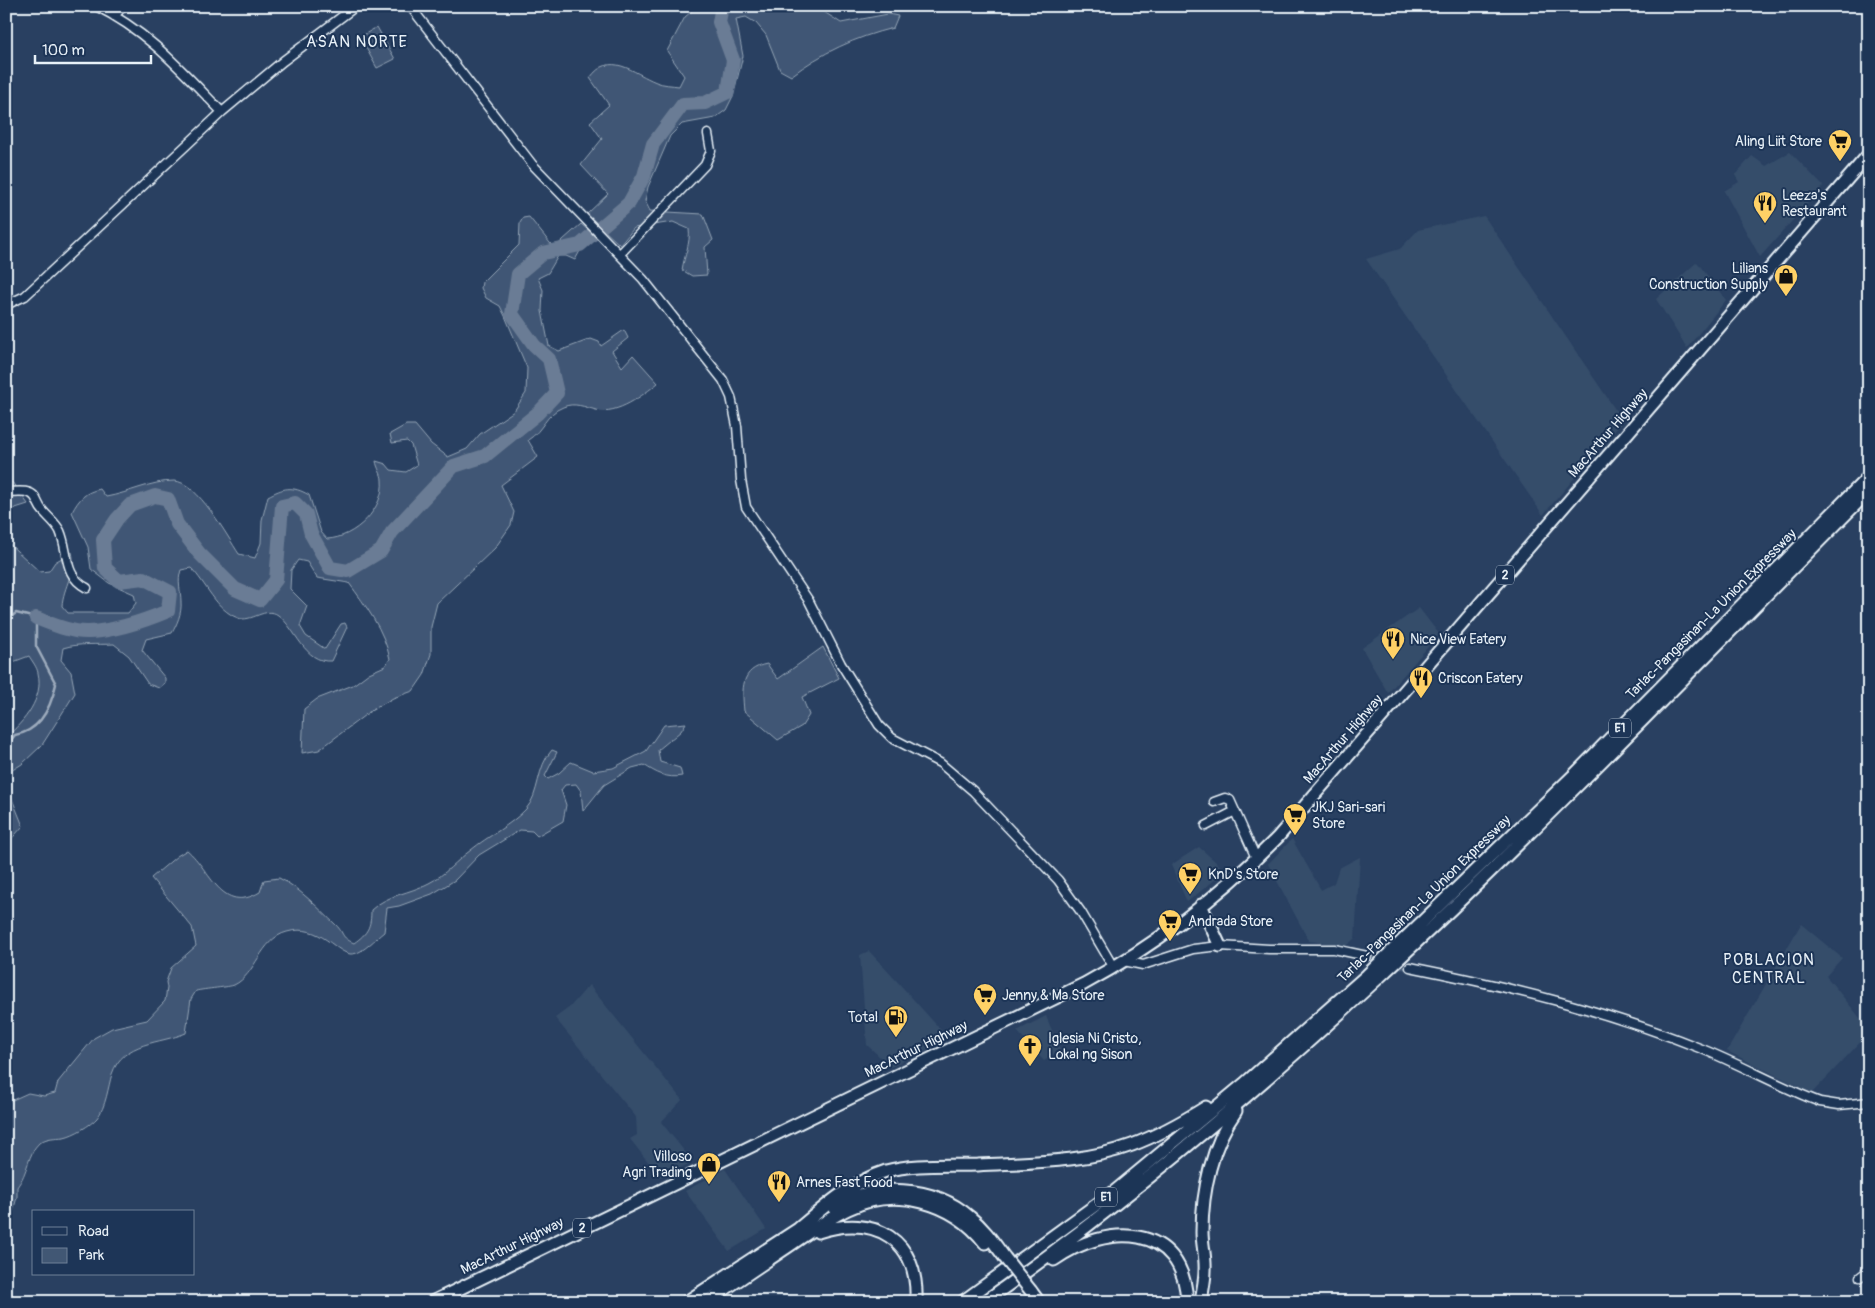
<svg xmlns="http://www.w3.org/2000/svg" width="1875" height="1308" viewBox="0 0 1875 1308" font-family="Pangolin,sans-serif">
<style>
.built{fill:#364d6b}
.green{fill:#415774;stroke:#94a4b6}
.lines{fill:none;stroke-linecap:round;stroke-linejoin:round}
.stream{stroke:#9dabbd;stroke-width:2.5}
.river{stroke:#6b7c95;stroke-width:14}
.minor-tunnel{stroke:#465b78;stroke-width:8;stroke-dasharray:8 4;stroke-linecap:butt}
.minor-casing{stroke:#e8f1f8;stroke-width:11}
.highway-casing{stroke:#e8f1f8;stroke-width:15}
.minor{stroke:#1d3557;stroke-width:8}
.highway{stroke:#1d3557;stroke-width:11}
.highway-bridge-casing{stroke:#e8f1f8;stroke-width:15;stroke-linecap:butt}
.highway-bridge{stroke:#1d3557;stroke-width:11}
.labels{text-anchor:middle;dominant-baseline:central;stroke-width:4;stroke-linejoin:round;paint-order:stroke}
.shield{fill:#1d3557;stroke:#abb9c8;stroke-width:1}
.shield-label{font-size:12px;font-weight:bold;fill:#e8f1f8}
.poi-label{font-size:14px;fill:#e8f1f8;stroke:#1d3557;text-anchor:start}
.street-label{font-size:14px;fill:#e8f1f8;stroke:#1d3557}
.quarter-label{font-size:16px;letter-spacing:1px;fill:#e8f1f8;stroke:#1d3557}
</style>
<rect width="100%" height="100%" fill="#294061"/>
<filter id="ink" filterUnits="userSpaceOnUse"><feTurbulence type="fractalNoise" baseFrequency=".02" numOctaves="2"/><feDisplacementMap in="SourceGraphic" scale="10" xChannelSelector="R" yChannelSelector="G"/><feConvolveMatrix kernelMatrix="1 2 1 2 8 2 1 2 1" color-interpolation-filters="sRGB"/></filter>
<g filter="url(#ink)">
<path class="built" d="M 1790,152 L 1823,186 L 1760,257 L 1724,191 L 1739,182 L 1735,175 L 1752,156 L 1766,166 Z
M 1484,216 L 1623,421 L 1543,515 L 1366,259 L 1400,249 L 1418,230 Z
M 1697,262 L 1726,300 L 1687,348 L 1656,299 Z
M 1419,608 L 1439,634 L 1388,693 L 1362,648 Z
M 1292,839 L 1321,890 L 1334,883 L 1339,868 L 1360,857 L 1355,938 L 1346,946 L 1309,941 L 1268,864 Z
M 1199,847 L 1226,871 L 1187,902 L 1171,865 Z
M 1801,924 L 1842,958 L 1826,976 L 1869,1029 L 1869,1033 L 1812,1093 L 1727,1051 Z
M 869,951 L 904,989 L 949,1039 L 891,1067 L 867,1045 L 860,955 Z
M 589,985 L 682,1100 L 661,1122 L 693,1162 L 660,1177 L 630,1139 L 637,1135 L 636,1117 L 555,1018 L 570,1007 Z
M 1046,1016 L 1060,1050 L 1044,1061 L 1017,1031 Z
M 725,1169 L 766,1229 L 729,1251 L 685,1191 Z"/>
<path class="green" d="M 698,6 L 815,6 L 841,23 L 888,14 L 898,16 L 893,28 C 856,37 821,53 791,76 L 780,70 L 766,35 L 756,23 L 746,17 L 736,19 L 743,56 L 733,96 L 726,110 L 715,118 L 682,124 L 670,136 L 648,187 L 645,201 L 650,211 L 703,214 L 713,240 L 705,247 L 707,275 L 692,276 L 682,270 C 684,256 691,243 689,229 L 673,222 L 634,228 L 620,245 L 587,214 L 608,194 L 581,165 L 602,139 L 590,122 L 609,105 L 590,78 C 610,50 633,73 656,82 C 663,85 672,85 679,86 L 684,76 L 667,51 L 685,17 Z
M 377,27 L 395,59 L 377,68 L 360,37 Z
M 529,217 L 554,248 L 581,224 L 595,236 L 580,251 L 575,260 L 566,256 L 558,256 L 548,273 L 538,278 L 543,290 L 542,311 L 549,346 L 559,351 L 591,339 L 599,342 L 601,346 L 624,330 L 628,338 L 612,351 L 622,367 L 633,355 L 658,383 C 643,395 618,415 596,410 C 585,407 574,402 563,407 C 545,414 544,430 528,440 L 538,457 L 501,485 L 514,512 L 511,525 L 495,548 L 437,603 L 431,627 L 431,654 L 424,675 L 413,691 L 393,698 L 369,712 L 319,750 L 302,753 L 304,709 L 317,699 L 353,685 L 369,673 L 385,666 L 390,659 C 384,630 366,606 349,583 L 317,578 L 307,562 L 298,560 L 291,570 L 290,589 L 307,606 L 300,626 L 306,636 L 325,649 L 341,624 L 345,623 L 347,627 L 331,661 C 304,663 296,628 278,615 C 266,606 251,623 238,618 C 216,610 206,583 191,568 L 181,570 C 177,582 181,590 181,602 C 182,613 177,624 172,633 L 146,639 L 142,650 L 165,678 L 165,683 L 159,688 L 148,684 L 129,656 L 114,644 C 96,645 79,643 63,648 L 61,660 L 71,672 L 75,693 L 42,745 L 22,764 L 6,774 L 6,737 C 24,722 44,698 38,673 C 37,667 32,661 29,656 L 13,662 L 6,668 L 6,579 L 8,574 L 6,569 L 6,541 L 40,572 L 49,571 L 55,562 L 72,552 C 77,570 63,587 62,606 L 68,613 L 128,613 L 136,603 L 134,594 L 109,583 L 91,569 L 88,547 L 72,512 C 79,499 85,492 100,489 L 106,497 C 129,493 151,481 174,481 C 197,481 227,536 239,554 L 255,558 L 261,543 L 262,520 L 268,496 C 283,488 292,485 309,495 L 321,532 L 327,539 C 355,538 385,508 382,480 C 382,474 377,468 376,461 L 386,464 L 391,470 L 406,472 L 417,465 L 411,445 L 407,441 L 392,443 L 390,434 L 406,425 L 415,425 L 431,444 L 448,457 L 467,449 L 480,434 L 514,411 L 526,393 L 527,368 L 505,316 L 500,306 L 486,298 L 481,288 L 482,282 L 519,245 L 520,223 L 523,218 Z
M 12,482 L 28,504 L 6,511 L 6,484 Z
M 823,647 L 839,678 L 802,697 L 809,715 L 802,726 L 778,740 L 744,711 C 742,689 740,669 767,664 L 778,679 Z
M 686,723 L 681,731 L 658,750 L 660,762 L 680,768 L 682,776 C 667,779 656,773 644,765 L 632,768 L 604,785 L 583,811 L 581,791 L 576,784 L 565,785 L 561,790 L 566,805 L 563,821 L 537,836 L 532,831 L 520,830 L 479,855 L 455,880 L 432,894 L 399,906 L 387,908 L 384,932 C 376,938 363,953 353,954 C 337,956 321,922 287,932 C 260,939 256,975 234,985 C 230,987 204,989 196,991 L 191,999 L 186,1033 C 160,1044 123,1041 112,1074 C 108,1087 106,1107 97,1118 C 91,1125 74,1135 64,1137 C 55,1138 47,1137 39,1143 C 28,1153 28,1173 17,1187 L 17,1197 L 6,1237 L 8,1102 L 28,1093 L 44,1096 L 55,1093 L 58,1082 L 94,1038 L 112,1028 L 147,1020 L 165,1001 L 167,988 L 166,982 L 171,968 L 196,946 L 192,927 L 151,878 L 177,856 L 187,850 C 211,870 221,915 260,892 L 264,880 L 279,878 C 300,888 319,909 336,925 C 345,934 340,937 354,943 C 368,933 371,927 371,910 C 388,894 409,894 429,883 C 445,875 456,861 471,850 C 488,836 511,825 526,809 C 540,794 536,767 552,750 L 557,752 L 545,776 L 548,779 L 559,773 L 571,762 L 593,771 L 613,768 L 646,751 L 664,725 Z
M 6,784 L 23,826 L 6,845 Z"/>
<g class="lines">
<path class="stream" d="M 6,621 L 16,613 L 36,618 L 36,646 L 56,684 C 51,707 40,731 15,735 L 6,746"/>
<path class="river" d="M 36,618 C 52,624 72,633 89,632 C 116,631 144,621 168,611 L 170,592 L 143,578 L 119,581 L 105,568 L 103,540 L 117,519 L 130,505 L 155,496 L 168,499 L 177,524 L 199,553 L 235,589 L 260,600 L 276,580 L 282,506 L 295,503 L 306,514 L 311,534 L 330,568 L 348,571 L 381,551 L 392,532 L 454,466 L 485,456 L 538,413 L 557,393 L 549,359 L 534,345 L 512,314 L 518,274 L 543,253 L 580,245 L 629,203 L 644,176 L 653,144 L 683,104 L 705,103 L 728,92 L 733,60 L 719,22 L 722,6"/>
<path class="minor-tunnel" d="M 1367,956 L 1410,967"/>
<g class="minor-casing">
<path id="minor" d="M 96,6 C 149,32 181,70 222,112
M 410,6 L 532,164 L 643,279 L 723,380 L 731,397 L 737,426 L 741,480 L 746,507 L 809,601 L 841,664 L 879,725 L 892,738 L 940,763 L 973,791 L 1058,880 L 1081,912 L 1114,968
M 114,16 L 123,6
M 620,254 L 705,165 L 711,151 L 708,134
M 6,305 L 25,296 L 222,112 L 283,61 L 356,6
M 6,492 C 16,492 29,489 35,497 C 38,502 39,507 43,511 C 48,517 56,523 60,531 C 69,552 63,576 87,588
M 1214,802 L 1225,798 L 1230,800 L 1256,858
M 1206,826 L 1235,811
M 1124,961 L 1143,965 L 1193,949 L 1220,946 L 1269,949 L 1334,949 L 1367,956
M 1410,967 C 1510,987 1608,1011 1702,1049 C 1742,1065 1780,1087 1820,1102 L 1839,1105 L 1869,1102
M 1860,1277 L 1869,1270"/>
</g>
<g class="highway-casing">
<path id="highway" d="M 1201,905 L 1220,946
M 833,1207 C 873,1182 934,1185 970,1217 C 984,1228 994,1243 1005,1258
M 798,1229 C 825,1206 852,1182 886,1171 C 914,1163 949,1166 978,1165 C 1028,1162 1084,1163 1132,1145 C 1159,1135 1182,1122 1206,1107
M 818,1232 C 875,1214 919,1239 916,1302
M 1054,1260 C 1106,1223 1184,1222 1187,1302
M 1031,1291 L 1039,1302
M 432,1302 L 1084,984 C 1154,946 1222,894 1278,837 L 1869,154
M 686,1302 L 804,1225
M 707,1302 C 732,1284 758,1267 783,1250 C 804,1236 825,1220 848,1209 C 895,1186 953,1202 985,1243
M 962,1302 L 1115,1191 L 1244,1084 L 1367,975 L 1573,776 L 1869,476
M 984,1302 C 1313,1071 1587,774 1869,491
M 1201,1302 C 1202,1292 1205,1281 1205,1271 C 1206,1258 1202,1245 1202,1232 C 1202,1191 1212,1144 1236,1111"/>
</g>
<use href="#minor" class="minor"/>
<use href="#highway" class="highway"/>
<g class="highway-bridge-casing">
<path id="highway-bridge" d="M 1005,1258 L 1031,1291"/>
</g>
<use href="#highway-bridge" class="highway-bridge"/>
</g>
</g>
<defs>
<g id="supermarket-pin" transform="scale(1.25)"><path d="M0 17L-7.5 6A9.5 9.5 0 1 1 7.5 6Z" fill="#ffd166" stroke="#1d3557"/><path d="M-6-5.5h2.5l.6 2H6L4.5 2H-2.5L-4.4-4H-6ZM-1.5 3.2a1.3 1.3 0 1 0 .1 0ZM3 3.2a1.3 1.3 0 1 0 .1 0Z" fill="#111"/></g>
<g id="restaurant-pin" transform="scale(1.25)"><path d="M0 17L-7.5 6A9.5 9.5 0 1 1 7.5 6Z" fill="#ffd166" stroke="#1d3557"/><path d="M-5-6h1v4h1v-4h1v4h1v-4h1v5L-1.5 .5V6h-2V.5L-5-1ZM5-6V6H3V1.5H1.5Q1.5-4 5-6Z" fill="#111"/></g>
<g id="shop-pin" transform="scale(1.25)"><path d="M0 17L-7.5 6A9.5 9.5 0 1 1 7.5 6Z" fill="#ffd166" stroke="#1d3557"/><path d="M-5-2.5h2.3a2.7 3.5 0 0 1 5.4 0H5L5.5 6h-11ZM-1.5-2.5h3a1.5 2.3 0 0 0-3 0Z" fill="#111"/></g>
<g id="fuel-pin" transform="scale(1.25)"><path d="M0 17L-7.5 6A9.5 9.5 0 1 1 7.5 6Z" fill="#ffd166" stroke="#1d3557"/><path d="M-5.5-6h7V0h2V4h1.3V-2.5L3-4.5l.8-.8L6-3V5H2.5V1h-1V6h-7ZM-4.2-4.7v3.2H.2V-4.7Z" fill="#111"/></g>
<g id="church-pin" transform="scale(1.25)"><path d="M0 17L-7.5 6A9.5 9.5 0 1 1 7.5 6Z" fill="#ffd166" stroke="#1d3557"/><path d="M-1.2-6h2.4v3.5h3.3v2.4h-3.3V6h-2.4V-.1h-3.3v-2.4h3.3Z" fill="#111"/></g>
</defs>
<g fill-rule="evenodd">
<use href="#supermarket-pin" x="1840" y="141"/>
<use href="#restaurant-pin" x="1765" y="203"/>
<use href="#shop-pin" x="1786" y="276"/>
<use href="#restaurant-pin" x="1393" y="639"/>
<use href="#restaurant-pin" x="1421" y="678"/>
<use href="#supermarket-pin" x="1295" y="815"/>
<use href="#supermarket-pin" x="1190" y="874"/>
<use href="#supermarket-pin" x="1170" y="921"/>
<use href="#supermarket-pin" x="985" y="995"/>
<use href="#fuel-pin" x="896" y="1017"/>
<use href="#church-pin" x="1030" y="1046"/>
<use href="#shop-pin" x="709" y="1164"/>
<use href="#restaurant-pin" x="779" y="1182"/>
</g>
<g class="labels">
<g class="shield">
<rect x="1496" y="565.5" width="18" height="19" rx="4"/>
<rect x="1609" y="718.5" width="22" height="19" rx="4"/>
<rect x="1095" y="1187.5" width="22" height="19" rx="4"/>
<rect x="573" y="1218.5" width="18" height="19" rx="4"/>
</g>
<g class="shield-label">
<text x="1505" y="575">2</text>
<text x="1620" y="728">E1</text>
<text x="1106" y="1197">E1</text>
<text x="582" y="1228">2</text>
</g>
<g class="poi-label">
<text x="1822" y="141" text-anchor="end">Aling Liit Store</text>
<text x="1782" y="195">Leeza's<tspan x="1782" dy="16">Restaurant</tspan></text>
<text x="1768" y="268" text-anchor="end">Lilians<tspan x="1768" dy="16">Construction Supply</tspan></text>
<text x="1410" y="639">Nice View Eatery</text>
<text x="1438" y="678">Criscon Eatery</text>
<text x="1312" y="807">JKJ Sari-sari<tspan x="1312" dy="16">Store</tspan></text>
<text x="1208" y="874">KnD's Store</text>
<text x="1188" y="921">Andrada Store</text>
<text x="1002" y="995">Jenny &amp; Ma Store</text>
<text x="878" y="1017" text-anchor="end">Total</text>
<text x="1048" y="1038">Iglesia Ni Cristo,<tspan x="1048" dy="16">Lokal ng Sison</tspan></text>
<text x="692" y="1156" text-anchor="end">Villoso<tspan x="692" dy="16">Agri Trading</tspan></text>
<text x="796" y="1182">Arnes Fast Food</text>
</g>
<g class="street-label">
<text transform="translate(1608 433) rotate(-49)">MacArthur Highway</text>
<text transform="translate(1711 614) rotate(-45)">Tarlac-Pangasinan-La Union Expressway</text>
<text transform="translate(1343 739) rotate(-49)">MacArthur Highway</text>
<text transform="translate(1424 899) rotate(-44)">Tarlac-Pangasinan-La Union Expressway</text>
<text transform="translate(916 1049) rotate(-26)">MacArthur Highway</text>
<text transform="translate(512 1246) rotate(-26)">MacArthur Highway</text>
</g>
<g class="quarter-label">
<text x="357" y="42">ASAN NORTE</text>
<text x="1769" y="960">POBLACION<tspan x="1769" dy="18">CENTRAL</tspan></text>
</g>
</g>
<rect width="1875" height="1308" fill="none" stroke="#1d3557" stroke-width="25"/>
<rect x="12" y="12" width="1850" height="1283" fill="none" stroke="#e8f1f8" stroke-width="2" filter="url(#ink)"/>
<rect x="32" y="1210" width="162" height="65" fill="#1d3557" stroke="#6e8097"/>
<rect x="42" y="1227" width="25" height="8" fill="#1d3557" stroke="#6e8097"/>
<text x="78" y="1236" font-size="15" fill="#e8f1f8">Road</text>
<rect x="42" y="1248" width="25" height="15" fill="#415774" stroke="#6e8097"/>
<text x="78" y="1260" font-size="15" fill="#e8f1f8">Park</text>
<path d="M35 55v8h116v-8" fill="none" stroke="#e8f1f8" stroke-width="2.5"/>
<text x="42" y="55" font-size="15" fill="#e8f1f8" stroke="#1d3557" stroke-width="4" paint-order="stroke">100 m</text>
</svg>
